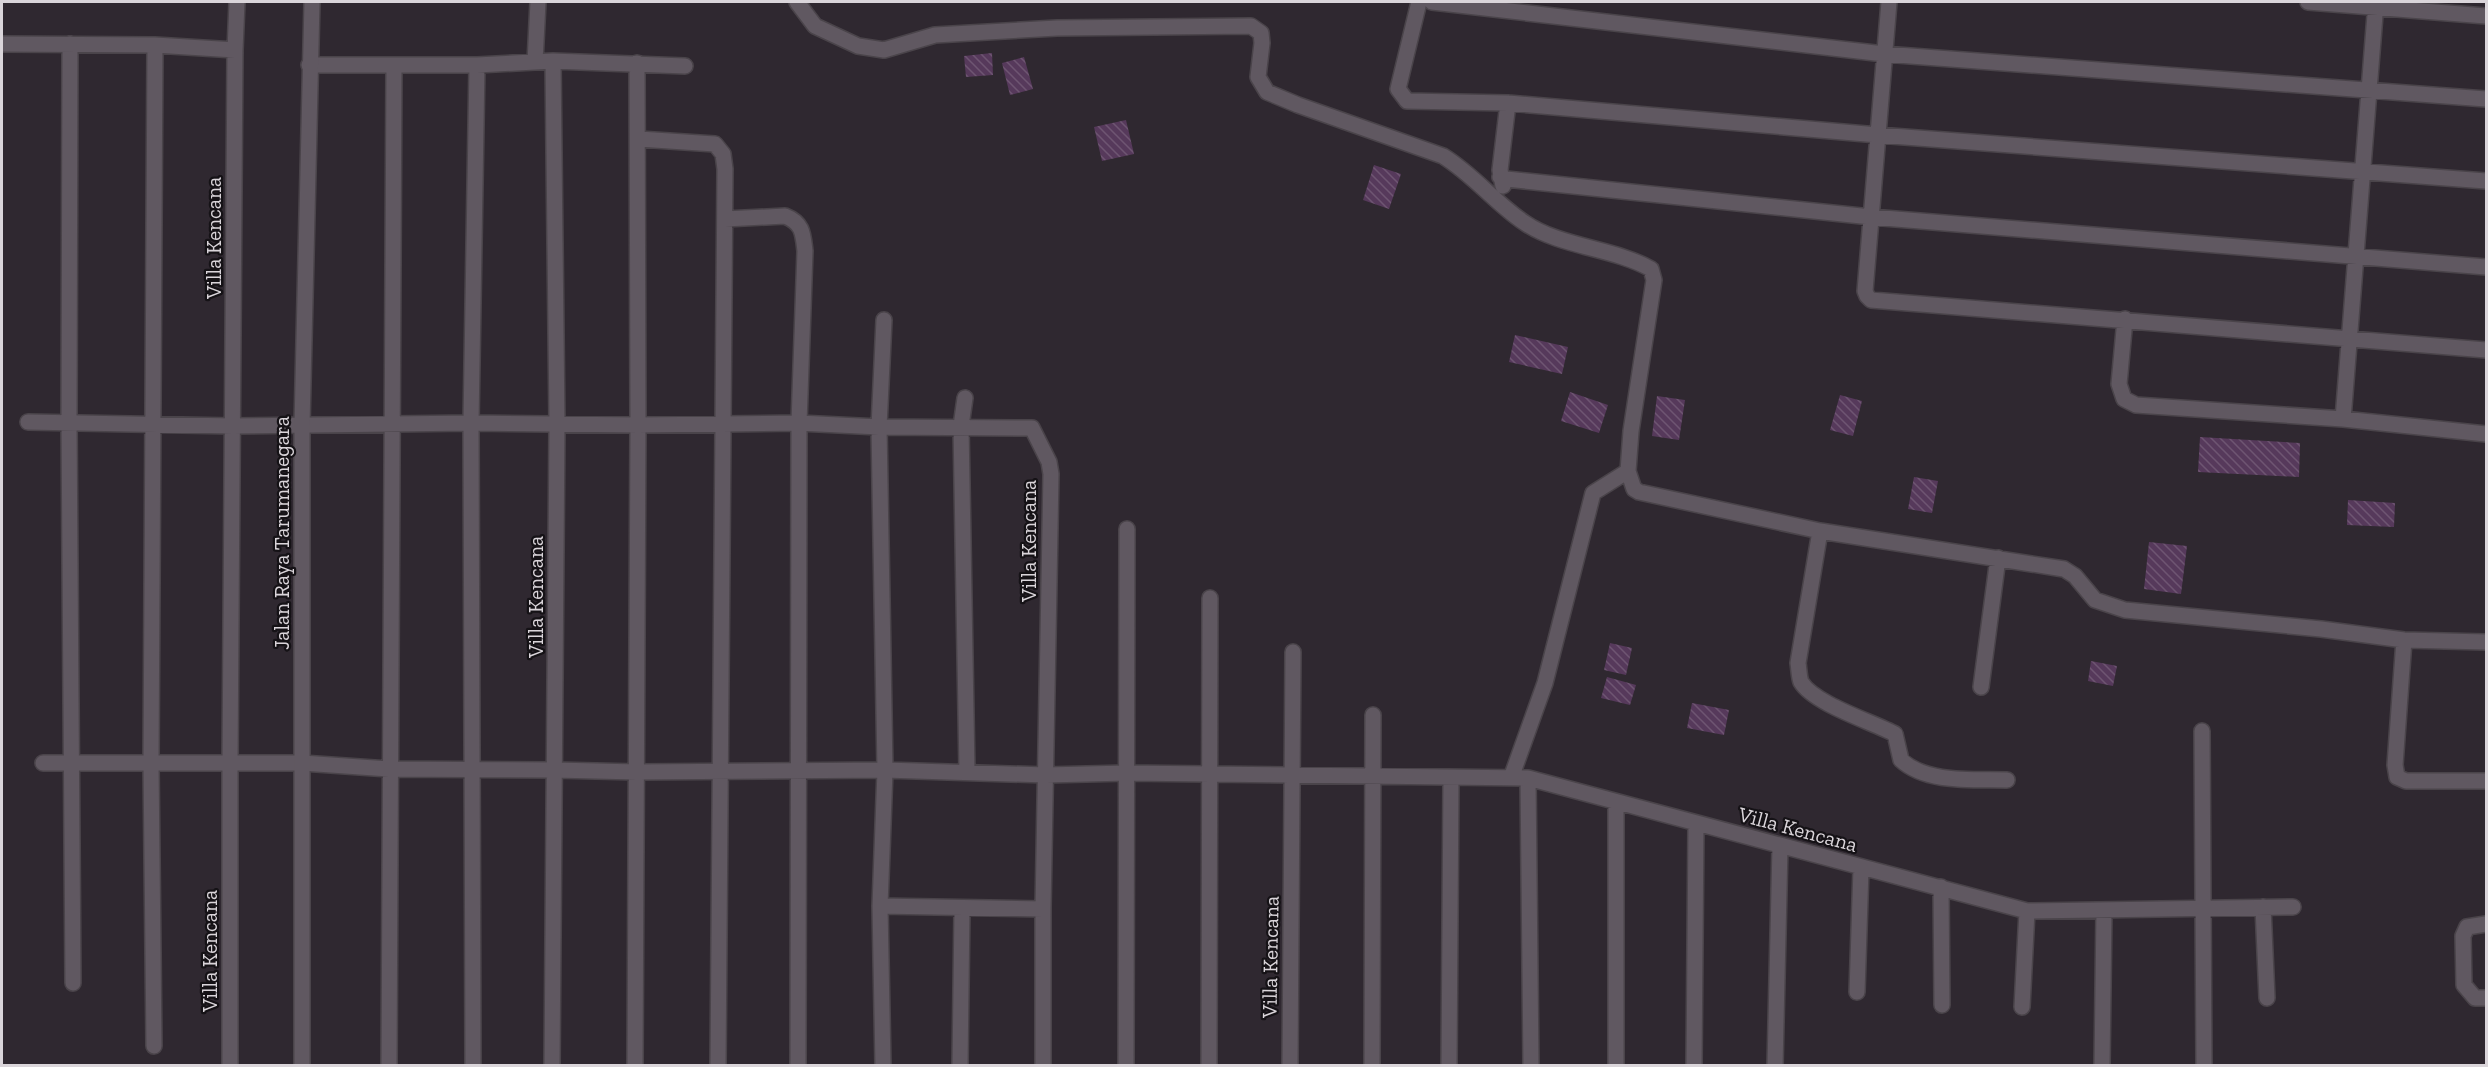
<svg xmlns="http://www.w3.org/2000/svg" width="2488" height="1067" viewBox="0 0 2488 1067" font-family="'Zilla Slab',serif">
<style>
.building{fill:url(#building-back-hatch)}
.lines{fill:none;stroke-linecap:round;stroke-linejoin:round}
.street-casing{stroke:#4a444a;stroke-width:18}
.secondary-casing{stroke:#4a444a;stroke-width:18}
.street{stroke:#605861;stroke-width:15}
.secondary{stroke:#605861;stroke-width:15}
.labels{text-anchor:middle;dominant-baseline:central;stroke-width:4.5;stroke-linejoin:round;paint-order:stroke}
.street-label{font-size:21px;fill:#dad5da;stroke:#151216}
</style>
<defs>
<pattern id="building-back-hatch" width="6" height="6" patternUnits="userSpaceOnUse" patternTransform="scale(1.5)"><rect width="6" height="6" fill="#56395b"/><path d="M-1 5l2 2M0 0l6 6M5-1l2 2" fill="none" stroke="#6e5572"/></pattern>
</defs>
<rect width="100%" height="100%" fill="#2f2830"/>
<path class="building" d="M 992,53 L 993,75 L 966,77 L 964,56 Z
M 1024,57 L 1033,89 L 1010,95 L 1002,63 Z
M 1126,120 L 1134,154 L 1102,161 L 1094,127 Z
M 1374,165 L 1401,174 L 1389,209 L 1363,200 Z
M 1515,335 L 1568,347 L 1562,374 L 1509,362 Z
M 1570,392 L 1608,405 L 1599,433 L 1561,421 Z
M 1840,395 L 1862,401 L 1853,436 L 1830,430 Z
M 1657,396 L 1685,400 L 1679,440 L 1652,436 Z
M 2200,437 L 2300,443 L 2299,477 L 2198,472 Z
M 1914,477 L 1938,481 L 1932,513 L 1908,509 Z
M 2348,500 L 2395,503 L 2394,527 L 2347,525 Z
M 2149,542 L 2187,546 L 2181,594 L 2144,589 Z
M 1610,643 L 1632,648 L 1626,675 L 1604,670 Z
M 2091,661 L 2117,666 L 2113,686 L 2088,681 Z
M 1607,677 L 1636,685 L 1630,705 L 1601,698 Z
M 1692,703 L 1729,710 L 1724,735 L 1687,728 Z"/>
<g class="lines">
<g class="street-casing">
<path id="street" d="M 797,2 L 815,26 L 858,46 L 884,50 L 935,35 L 1057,28 L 1251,26 L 1261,33 L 1262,43 L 1258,77 L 1267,92 L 1298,105 L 1443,156 C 1474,175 1496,204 1525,223 C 1560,247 1614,248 1651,269 L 1654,280 L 1631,431 L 1628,471 L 1634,489 L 1639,492 L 1820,531 L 2064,569 L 2075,576 L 2095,600 L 2125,610 L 2321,629 L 2404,640 L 2486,642
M 1419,2 L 1398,89 L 1407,101 L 1508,103 L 1878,135 L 2486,181
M 1432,2 L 1884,54 L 2486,99
M 1889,2 L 1865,291 L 1867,296 L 1871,300 L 2486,350
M 2308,2 L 2486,16
M 2,44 L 155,45 L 235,50 L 237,2
M 70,44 L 69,423 L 73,983
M 535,62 L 538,2
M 309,65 L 477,65 L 553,61 L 685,66
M 639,139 L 715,144 L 723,154 L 725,169 L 718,1066
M 1500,177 L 1506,179 L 1871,217 L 2486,267
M 1503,186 L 1500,170 L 1508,103
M 725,219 L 785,216 C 803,223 803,234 805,251 L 799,423 L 798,1066
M 2125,319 L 2119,384 L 2124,399 L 2136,405 L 2343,419 L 2486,434
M 965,398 L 961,426 L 967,772
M 2343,419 L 2376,2
M 28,422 L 233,426 L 471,423 L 638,425 L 799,423 L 879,427 L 1032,428 L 1049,462 L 1051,474 L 1043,909 L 1043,1066
M 1820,531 L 1798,663 C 1799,669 1799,677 1801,682 C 1814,704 1873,722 1895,734 L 1901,760 C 1927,784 1974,779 2007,780
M 2404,640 L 2395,765 L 2397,777 L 2406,781 L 2485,781
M 1981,687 L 1998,558
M 2202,731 L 2204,1066
M 43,763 L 302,763 L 389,769 L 555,770 L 637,772 L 885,770 L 1046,775 L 1127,773 L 1528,778 L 2027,911 L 2293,907
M 1511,778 L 1545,683 L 1593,493 L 1628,471
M 1528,778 L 1531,1066
M 1941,887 L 1942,1005
M 880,906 L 1043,909
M 2263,907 L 2267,998
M 2486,924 L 2467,927 L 2463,936 L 2464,985 L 2475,998 L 2486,998
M 1857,992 L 1861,868
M 2022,1007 L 2027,911
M 154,1046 L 151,764 L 155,45
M 230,1066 L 230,764 L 235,50
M 389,1066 L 394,65
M 473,1066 L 471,423 L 477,65
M 552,1066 L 557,424 L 553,61
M 635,1066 L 638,425 L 637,63
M 883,1066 L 880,906 L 885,770 L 879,427 L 884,320
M 960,1066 L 962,909
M 1126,1066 L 1127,529
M 1209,1066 L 1210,598
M 1290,1066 L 1293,652
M 1372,1066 L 1373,715
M 1449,1066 L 1451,778
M 1616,1066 L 1616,802
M 1694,1066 L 1696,823
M 1775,1066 L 1780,846
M 2102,1066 L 2104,910"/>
</g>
<g class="secondary-casing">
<path id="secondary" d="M 302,1066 L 302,425 L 312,2"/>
</g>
<use href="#street" class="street"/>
<use href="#secondary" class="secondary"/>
</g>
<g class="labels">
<g class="street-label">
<text transform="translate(213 238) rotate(-90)">Villa Kencana</text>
<text transform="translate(281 533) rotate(-90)">Jalan Raya Tarumanegara</text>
<text transform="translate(1028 541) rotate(-90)">Villa Kencana</text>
<text transform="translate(535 597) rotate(-90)">Villa Kencana</text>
<text transform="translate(1798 829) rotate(15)">Villa Kencana</text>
<text transform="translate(209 951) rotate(-90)">Villa Kencana</text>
<text transform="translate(1270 957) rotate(-89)">Villa Kencana</text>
</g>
</g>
<rect width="2488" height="1067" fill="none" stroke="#dad5da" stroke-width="6"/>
</svg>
